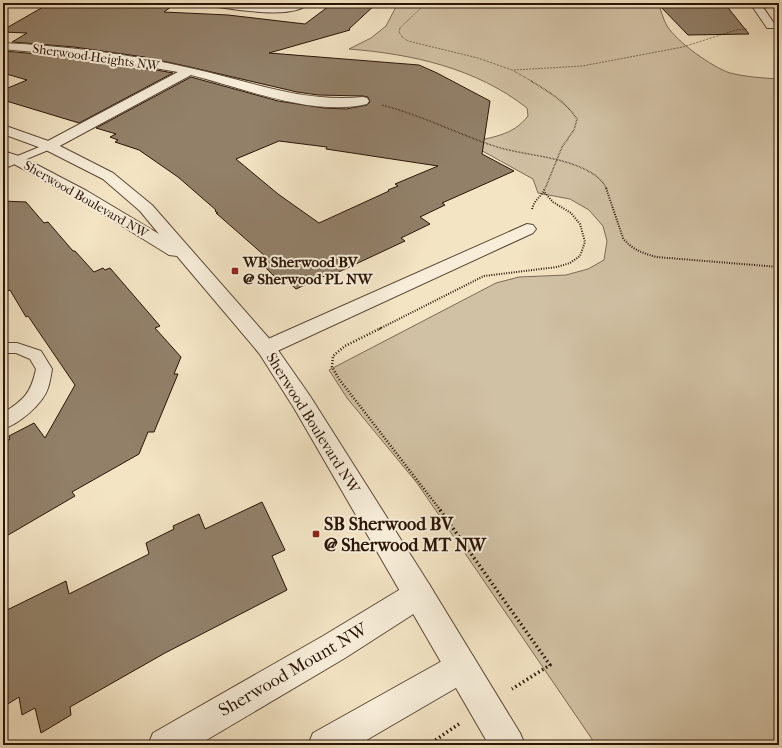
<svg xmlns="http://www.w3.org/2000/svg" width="782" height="748" viewBox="0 0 782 748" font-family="'IM FELL French Canon',serif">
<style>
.green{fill:#d1c1a4;stroke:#7d6a55}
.building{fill:#928069;stroke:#291406;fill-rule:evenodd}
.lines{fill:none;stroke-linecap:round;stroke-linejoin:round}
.service-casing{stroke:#5c4836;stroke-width:2}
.minor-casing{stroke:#5c4836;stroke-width:2}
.tertiary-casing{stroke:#5c4836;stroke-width:2}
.path-far4{stroke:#291406;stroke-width:1;stroke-dasharray:0.5 1;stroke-linecap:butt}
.path-far3{stroke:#291406;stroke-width:1.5;stroke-dasharray:0.5 1;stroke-linecap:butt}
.path-far2{stroke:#291406;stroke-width:2;stroke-dasharray:1 1.5;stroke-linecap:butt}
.path-far1{stroke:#291406;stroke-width:2.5;stroke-dasharray:1 2;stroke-linecap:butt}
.path{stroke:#291406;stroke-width:3.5;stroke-dasharray:1.5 3;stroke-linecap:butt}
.service{fill:#f7edd9;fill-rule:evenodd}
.minor{fill:#f7edd9;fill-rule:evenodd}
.tertiary{fill:#f7edd9;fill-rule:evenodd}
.poi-dot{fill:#8f2418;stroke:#f7edd9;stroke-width:1.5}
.labels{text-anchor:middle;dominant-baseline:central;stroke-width:4;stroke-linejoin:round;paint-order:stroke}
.far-street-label{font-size:13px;fill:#291406;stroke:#f7edd9}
.poi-label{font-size:15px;font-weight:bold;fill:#291406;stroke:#f7edd9;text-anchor:start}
.street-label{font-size:15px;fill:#291406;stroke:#f7edd9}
.near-poi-label{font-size:18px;font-weight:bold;fill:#291406;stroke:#f7edd9;text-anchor:start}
.near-street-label{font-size:18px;fill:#291406;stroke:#f7edd9}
</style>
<rect width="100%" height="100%" fill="#f3e4c4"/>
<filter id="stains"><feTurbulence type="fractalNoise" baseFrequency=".005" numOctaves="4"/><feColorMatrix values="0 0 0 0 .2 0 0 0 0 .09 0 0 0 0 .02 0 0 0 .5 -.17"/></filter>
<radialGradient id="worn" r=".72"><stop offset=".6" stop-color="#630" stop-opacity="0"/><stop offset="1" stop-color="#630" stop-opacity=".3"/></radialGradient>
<path class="green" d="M 398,3 L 658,3 C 661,10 663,19 667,26 C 677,42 712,67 730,73 C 746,77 763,78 779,79 L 779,745 L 596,745 L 417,483 L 347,398 L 329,370 L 496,283 L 519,277 L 566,275 L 588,269 L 604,260 L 607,241 L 603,226 L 589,210 L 570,199 L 538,193 L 533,179 L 468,143 C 491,137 513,136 528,116 L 527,108 C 476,68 412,54 349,49 L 371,38 L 386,26 Z"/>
<path class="building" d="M 50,3 L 113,3 L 110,5 L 171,7 L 164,12 L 228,15 L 305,24 L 333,3 L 377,3 L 349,29 L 350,30 L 269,53 L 419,65 L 437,73 L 490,101 L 482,154 L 514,171 L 442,203 L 445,205 L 420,217 L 430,224 L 401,238 L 405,241 L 330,276 L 329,274 L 296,289 L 286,280 L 280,282 L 257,259 L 265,256 L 216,213 L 218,213 L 215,211 L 216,210 L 178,177 L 139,150 L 115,142 L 118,140 L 110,137 L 116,134 L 96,128 L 191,77 L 278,101 L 324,108 L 346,109 L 367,105 L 370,102 L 368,97 L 363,96 L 318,95 L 297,92 L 190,67 L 144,57 L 74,47 L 12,42 L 27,33 L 3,32 L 3,30 ZM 279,141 L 327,147 L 326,149 L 438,166 L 395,184 L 398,186 L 388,190 L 389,191 L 319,223 L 278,194 L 236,159 Z
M 657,3 L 725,4 L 749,34 L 688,35 Z
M 3,51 L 97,59 L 173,73 L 79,123 L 3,100 L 3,90 L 27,80 L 3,73 Z
M 3,201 L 26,202 L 44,223 L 48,222 L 73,251 L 75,251 L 94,272 L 103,268 L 105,270 L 110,268 L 160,326 L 155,328 L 181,357 L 174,374 L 178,374 L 154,432 L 148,432 L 139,454 L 72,492 L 75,496 L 3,538 L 3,443 L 10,439 L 9,436 L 34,423 L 45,438 L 75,385 L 28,316 L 26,317 L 10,290 L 3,293 Z
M 262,502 L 285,550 L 272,556 L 287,590 L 165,653 L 70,707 L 71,715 L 41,733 L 35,708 L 22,715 L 19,697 L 3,707 L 3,612 L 66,581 L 69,594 L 149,554 L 146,543 L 174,529 L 173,526 L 199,514 L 205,529 Z"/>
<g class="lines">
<g class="service-casing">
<path id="service" d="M 49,143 L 54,146 L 53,148 L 3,169 L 3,162 Z
M 3,343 L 17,343 L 41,351 L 52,369 C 51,375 50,382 48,388 C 43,404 19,424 3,429 L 3,413 C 24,400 31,393 36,369 L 30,359 L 16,353 L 3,353 Z"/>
</g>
<g class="minor-casing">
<path id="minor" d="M 204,3 C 227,3 249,7 272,7 C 285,7 296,3 309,3 C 293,21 231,8 209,6 Z
M 750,3 L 760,3 L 776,26 L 775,28 L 767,28 Z
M 3,43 C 66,46 129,54 190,68 C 250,81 300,103 363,97 L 367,98 L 369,101 L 367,104 C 314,117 243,88 191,75 L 54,149 L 49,150 L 44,149 L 42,146 L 44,143 L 178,72 L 97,58 L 3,49 Z
M 527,224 L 533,225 L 536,229 L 533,233 L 273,353 L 266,356 L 259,353 L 255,348 L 259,343 Z
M 419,579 L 429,584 L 434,594 L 429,604 L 345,658 L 198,745 L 148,745 L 153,733 L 323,636 L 409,584 Z
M 462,651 L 473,656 L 478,667 L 473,678 L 358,745 L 308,745 L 313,733 L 451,656 Z"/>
</g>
<g class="tertiary-casing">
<path id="tertiary" d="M 3,125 L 54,143 L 113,173 L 152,205 L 273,343 L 310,396 L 429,584 L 520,733 L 525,745 L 489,745 L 294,408 L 259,353 L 177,256 L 169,255 L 75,197 L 12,163 L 3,160 L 3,151 L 22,157 L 87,191 L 159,234 L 140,211 L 103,179 L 44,149 L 3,134 Z"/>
</g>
<path class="path-far4" d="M 426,3 L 400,28 L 399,32 L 402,37 L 408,41 L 478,58 L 512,70 L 533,82
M 514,70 L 582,66 L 683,47 L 736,30 L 748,29"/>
<path class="path-far3" d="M 531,81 C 549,92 565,101 577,119 L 574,130 L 562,147 L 545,189
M 382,105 C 420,115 454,132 491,145 C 520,155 553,155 582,168 C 593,173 601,178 607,189"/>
<path class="path-far2" d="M 606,188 L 623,238 C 632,250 643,253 656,257 L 779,267
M 532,209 C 535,198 542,197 545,188
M 379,329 L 484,276 L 557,267 L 570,263 L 580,256 L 585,242 L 580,224 L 571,213 L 553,202 L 544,192"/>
<path class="path-far1" d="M 381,328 L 345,346 L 333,356 L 332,367 L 339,379 L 441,511"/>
<path class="path" d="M 440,510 L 550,665 L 512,689
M 428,745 L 459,724"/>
<use href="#service" class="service"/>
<use href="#minor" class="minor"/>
<use href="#tertiary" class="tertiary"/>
</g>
<g class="poi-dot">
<rect x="231" y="267" width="8" height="8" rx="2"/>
<rect x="312" y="530" width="8" height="8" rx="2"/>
</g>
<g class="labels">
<g class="far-street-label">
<text transform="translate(96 57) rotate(8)">Sherwood Heights NW</text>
<text transform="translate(86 199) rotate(30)">Sherwood Boulevard NW</text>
</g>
<g class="poi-label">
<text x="243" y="262">WB Sherwood BV<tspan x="243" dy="17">@ Sherwood PL NW</tspan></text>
</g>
<g class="street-label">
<text transform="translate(313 423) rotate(58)">Sherwood Boulevard NW</text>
</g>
<g class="near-poi-label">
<text x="324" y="524">SB Sherwood BV<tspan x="324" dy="21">@ Sherwood MT NW</tspan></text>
</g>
<g class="near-street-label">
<text transform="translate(293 670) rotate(-30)">Sherwood Mount NW</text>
</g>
</g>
<rect width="782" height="748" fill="none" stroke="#f3e4c4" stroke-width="16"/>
<rect x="4" y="4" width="774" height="740" fill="none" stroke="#291406" stroke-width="2"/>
<rect x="8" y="8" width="766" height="732" fill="none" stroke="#291406"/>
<rect width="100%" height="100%" filter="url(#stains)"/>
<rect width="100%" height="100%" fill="url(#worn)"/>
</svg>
